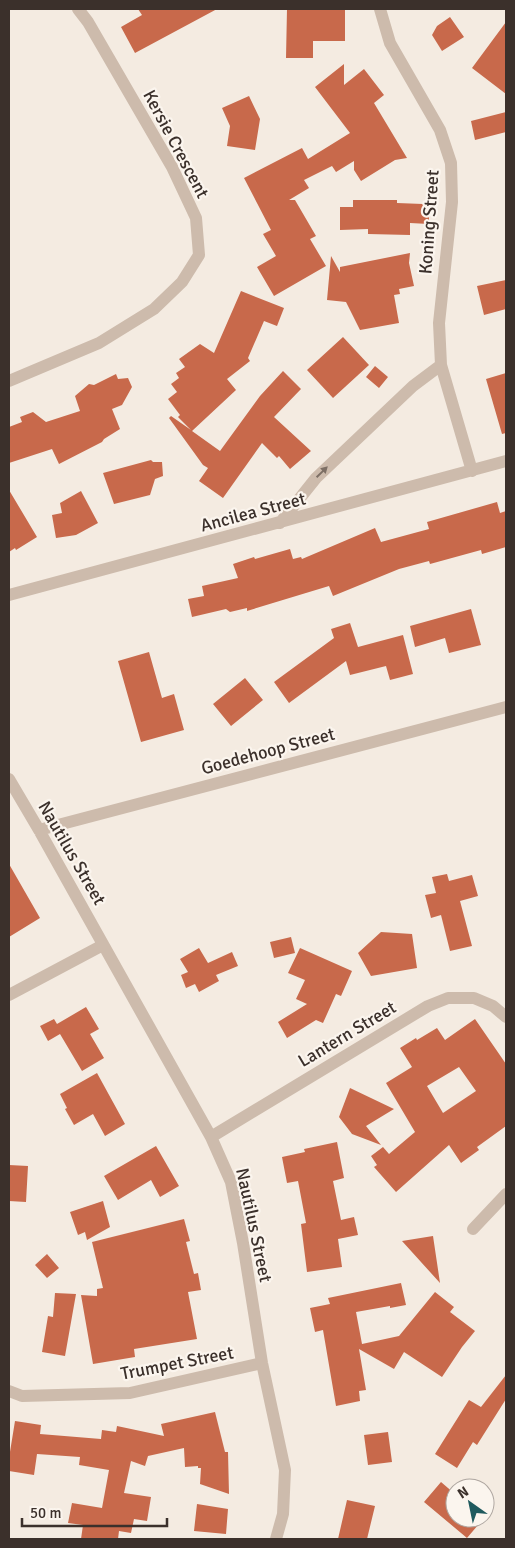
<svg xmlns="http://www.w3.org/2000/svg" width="515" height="1548" viewBox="0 0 515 1548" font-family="Signika,sans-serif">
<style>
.building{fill:#c8694b;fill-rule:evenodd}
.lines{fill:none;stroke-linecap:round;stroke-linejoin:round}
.minor{stroke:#cdbbac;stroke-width:12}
.oneway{fill:#7d6f65}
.labels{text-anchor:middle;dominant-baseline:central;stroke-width:4.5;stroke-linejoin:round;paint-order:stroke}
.street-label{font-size:18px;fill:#3b302b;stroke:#fbf5ee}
</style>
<rect width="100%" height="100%" fill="#f4ebe1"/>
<path class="building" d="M 138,9 L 217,9 L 135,53 L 121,27 L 142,15 Z
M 287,9 L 345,9 L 345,41 L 313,41 L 313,58 L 286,58 Z
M 450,17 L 464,37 L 442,51 L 432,35 L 437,26 Z
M 506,22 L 506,94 L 472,68 Z
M 344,64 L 344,85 L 364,69 L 384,95 L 374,103 L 407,158 L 395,160 L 361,181 L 354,170 L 354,161 L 336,172 L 332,166 L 304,180 L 309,188 L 289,200 L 295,200 L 316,236 L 310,239 L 326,266 L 274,296 L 257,267 L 276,256 L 263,234 L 271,230 L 244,178 L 302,148 L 308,159 L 350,133 L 315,87 Z
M 249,96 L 260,119 L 255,150 L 227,146 L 230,126 L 222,108 Z
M 506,112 L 506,132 L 475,140 L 471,121 Z
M 353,200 L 397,200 L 397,203 L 423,204 L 429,214 L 429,224 L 410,223 L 410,235 L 368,234 L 368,229 L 340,230 L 340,207 L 353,207 Z
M 410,253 L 409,263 L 414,286 L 399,289 L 400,294 L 394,295 L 399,323 L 360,330 L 346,302 L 327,300 L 331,256 L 340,272 L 340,267 Z
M 506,280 L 506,309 L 484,315 L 477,286 Z
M 241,291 L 284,308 L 277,326 L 264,321 L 248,358 L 250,361 L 227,379 L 236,390 L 192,431 L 220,451 L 260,396 L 283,371 L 301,389 L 274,417 L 311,451 L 290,469 L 279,456 L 277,458 L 262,443 L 223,498 L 199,481 L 208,468 L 203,465 L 169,418 L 171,416 L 191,430 L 178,417 L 180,415 L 168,399 L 177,392 L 171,384 L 179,378 L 176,373 L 185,367 L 179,359 L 200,344 L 214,353 Z
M 343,337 L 369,365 L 333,398 L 307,370 Z
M 375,366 L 388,377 L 379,388 L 366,377 Z
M 506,373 L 506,433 L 502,434 L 486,379 Z
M 116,374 L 118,379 L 128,378 L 132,387 L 122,405 L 112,409 L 120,429 L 104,439 L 102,442 L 59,464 L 52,449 L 9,463 L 9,427 L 22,422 L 20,417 L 33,412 L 46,422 L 80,411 L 75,396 L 89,384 L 94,385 Z
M 151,460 L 153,462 L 162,462 L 163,476 L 155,479 L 150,495 L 114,504 L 103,473 Z
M 9,490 L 37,537 L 16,550 L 15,548 L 9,552 Z
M 81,491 L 98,523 L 76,535 L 56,538 L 52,515 L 62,513 L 60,503 Z
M 497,502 L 500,513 L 506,511 L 506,547 L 482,554 L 481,550 L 430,564 L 429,561 L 399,569 L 333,596 L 329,586 L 247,611 L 247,608 L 230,612 L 226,609 L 192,617 L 188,599 L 204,596 L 202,586 L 238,578 L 233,564 L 254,557 L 255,559 L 290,549 L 293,559 L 301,557 L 302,559 L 375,528 L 381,542 L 429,529 L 427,522 Z
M 471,609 L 481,645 L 449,653 L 445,638 L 415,647 L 410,626 Z
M 350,623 L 358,647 L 403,635 L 413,674 L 390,680 L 386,666 L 350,675 L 346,661 L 289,703 L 274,682 L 334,638 L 331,629 Z
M 149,652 L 162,698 L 174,694 L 184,730 L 141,742 L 118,661 Z
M 245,678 L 263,700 L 231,726 L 213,704 Z
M 9,864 L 40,918 L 9,937 Z
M 447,874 L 449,881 L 472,875 L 478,896 L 460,901 L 472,946 L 450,951 L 441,915 L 431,918 L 425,895 L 436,893 L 432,877 Z
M 381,932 L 412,934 L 417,968 L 371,976 L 358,953 Z
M 291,937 L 295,953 L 274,958 L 270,942 Z
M 199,948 L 208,963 L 232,952 L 238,966 L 216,975 L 219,981 L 199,992 L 195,984 L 186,988 L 181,975 L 188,972 L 180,959 Z
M 300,948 L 352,971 L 341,996 L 336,994 L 323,1023 L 316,1020 L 287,1038 L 278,1022 L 307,1004 L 296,999 L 305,980 L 288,973 Z
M 86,1007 L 99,1029 L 90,1034 L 104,1058 L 82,1071 L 60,1034 L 48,1041 L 40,1026 L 54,1019 L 57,1024 Z
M 475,1019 L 506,1064 L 506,1126 L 477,1147 L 479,1150 L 461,1163 L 449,1145 L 396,1192 L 374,1167 L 377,1165 L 371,1156 L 383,1147 L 389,1154 L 415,1132 L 386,1083 L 412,1067 L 400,1048 L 416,1038 L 417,1040 L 437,1028 L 445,1040 ZM 459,1067 L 476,1091 L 443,1113 L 427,1086 Z
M 97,1073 L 125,1124 L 105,1136 L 93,1114 L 74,1125 L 65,1109 L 67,1108 L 60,1094 Z
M 350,1088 L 394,1109 L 366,1126 L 381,1145 L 352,1134 L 339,1117 Z
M 337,1142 L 344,1178 L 333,1181 L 341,1220 L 354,1217 L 358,1235 L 338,1239 L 342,1267 L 307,1272 L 301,1224 L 306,1223 L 298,1181 L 287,1183 L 282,1157 L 305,1152 L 304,1149 Z
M 156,1146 L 179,1186 L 160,1197 L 151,1180 L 118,1200 L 104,1176 Z
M 9,1165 L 28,1166 L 26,1202 L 9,1201 Z
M 103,1201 L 110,1227 L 87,1240 L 85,1232 L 78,1235 L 70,1212 Z
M 184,1219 L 190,1241 L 186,1242 L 194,1274 L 198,1273 L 201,1290 L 188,1292 L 197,1339 L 134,1349 L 135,1357 L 93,1364 L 81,1295 L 97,1296 L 97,1289 L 103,1288 L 92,1242 Z
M 433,1236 L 440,1283 L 402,1241 Z
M 47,1254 L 59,1268 L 47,1278 L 35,1265 Z
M 401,1283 L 406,1305 L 390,1308 L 390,1306 L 356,1312 L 362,1344 L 399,1336 L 435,1292 L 454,1307 L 450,1312 L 475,1331 L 462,1347 L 442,1377 L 404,1352 L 394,1369 L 359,1349 L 366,1390 L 359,1391 L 360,1401 L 336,1406 L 323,1330 L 315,1332 L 310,1308 L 330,1304 L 328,1298 Z
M 55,1293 L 76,1294 L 65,1356 L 42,1352 L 48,1316 L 53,1317 Z
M 506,1375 L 506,1399 L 477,1445 L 473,1442 L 457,1468 L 435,1454 L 469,1400 L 481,1407 Z
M 215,1412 L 225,1452 L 228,1452 L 229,1494 L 200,1484 L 201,1468 L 198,1468 L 198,1466 L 185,1467 L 184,1448 L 148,1456 L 145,1466 L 131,1461 L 124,1493 L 151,1497 L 147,1521 L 134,1519 L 131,1533 L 119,1531 L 118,1539 L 81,1539 L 83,1525 L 68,1523 L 72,1503 L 102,1508 L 109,1470 L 79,1465 L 80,1457 L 37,1454 L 34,1475 L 9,1471 L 9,1458 L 15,1421 L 41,1425 L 40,1434 L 101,1439 L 102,1430 L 116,1432 L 117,1426 L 164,1436 L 161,1424 Z
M 388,1432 L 392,1462 L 368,1465 L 364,1435 Z
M 441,1482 L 455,1494 L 455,1518 L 484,1518 L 467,1538 L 424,1502 Z
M 347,1500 L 375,1506 L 367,1539 L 338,1539 Z
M 197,1504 L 228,1509 L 226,1534 L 194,1531 Z"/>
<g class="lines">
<path class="minor" d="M 380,9 L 390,43 L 440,130 L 451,163 L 452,202 L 439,323 L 441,365 L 472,471
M 9,381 L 99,343 L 154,309 L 182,282 L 199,255 L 196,218 L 172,167 L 88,22 L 78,9
M 280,523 L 316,478 L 413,386 L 441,365
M 9,595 L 506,461
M 9,779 L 39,830 L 211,1137 L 231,1182 L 243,1243 L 262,1363 L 285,1470 L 283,1514 L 276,1539
M 39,830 L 506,707
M 9,995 L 103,945
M 211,1137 L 428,1006 L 448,998 L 474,998 L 493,1006 L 506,1017
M 473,1229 L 506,1194
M 9,1391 L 22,1396 L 130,1393 L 262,1363"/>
</g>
<defs><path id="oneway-solid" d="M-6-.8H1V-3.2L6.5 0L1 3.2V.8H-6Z" transform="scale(1.25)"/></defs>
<use class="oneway" href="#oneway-solid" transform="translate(322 472) rotate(-44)"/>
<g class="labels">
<g class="street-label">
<text transform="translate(176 144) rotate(62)">Kersie Crescent</text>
<text transform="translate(429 222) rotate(-86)">Koning Street</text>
<text transform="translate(253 512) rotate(-15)">Ancilea Street</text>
<text transform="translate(268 751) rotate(-15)">Goedehoop Street</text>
<text transform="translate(72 853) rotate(60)">Nautilus Street</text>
<text transform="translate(347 1034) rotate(-31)">Lantern Street</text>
<text transform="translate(254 1225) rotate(78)">Nautilus Street</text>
<text transform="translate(177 1363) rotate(-11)">Trumpet Street</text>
</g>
</g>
<rect width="515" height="1548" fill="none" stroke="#3b302b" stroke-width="20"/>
<g transform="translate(470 1503) rotate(327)"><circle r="24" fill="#fbf5ee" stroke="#aea6a0"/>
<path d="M0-4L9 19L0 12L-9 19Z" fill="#1f5a5e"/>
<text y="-8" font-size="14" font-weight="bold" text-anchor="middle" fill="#3b302b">N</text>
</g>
<path d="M22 1518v8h145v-8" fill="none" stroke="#3b302b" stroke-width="2.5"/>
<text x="30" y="1518" font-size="15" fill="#3b302b" stroke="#fbf5ee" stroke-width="4" paint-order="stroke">50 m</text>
</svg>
